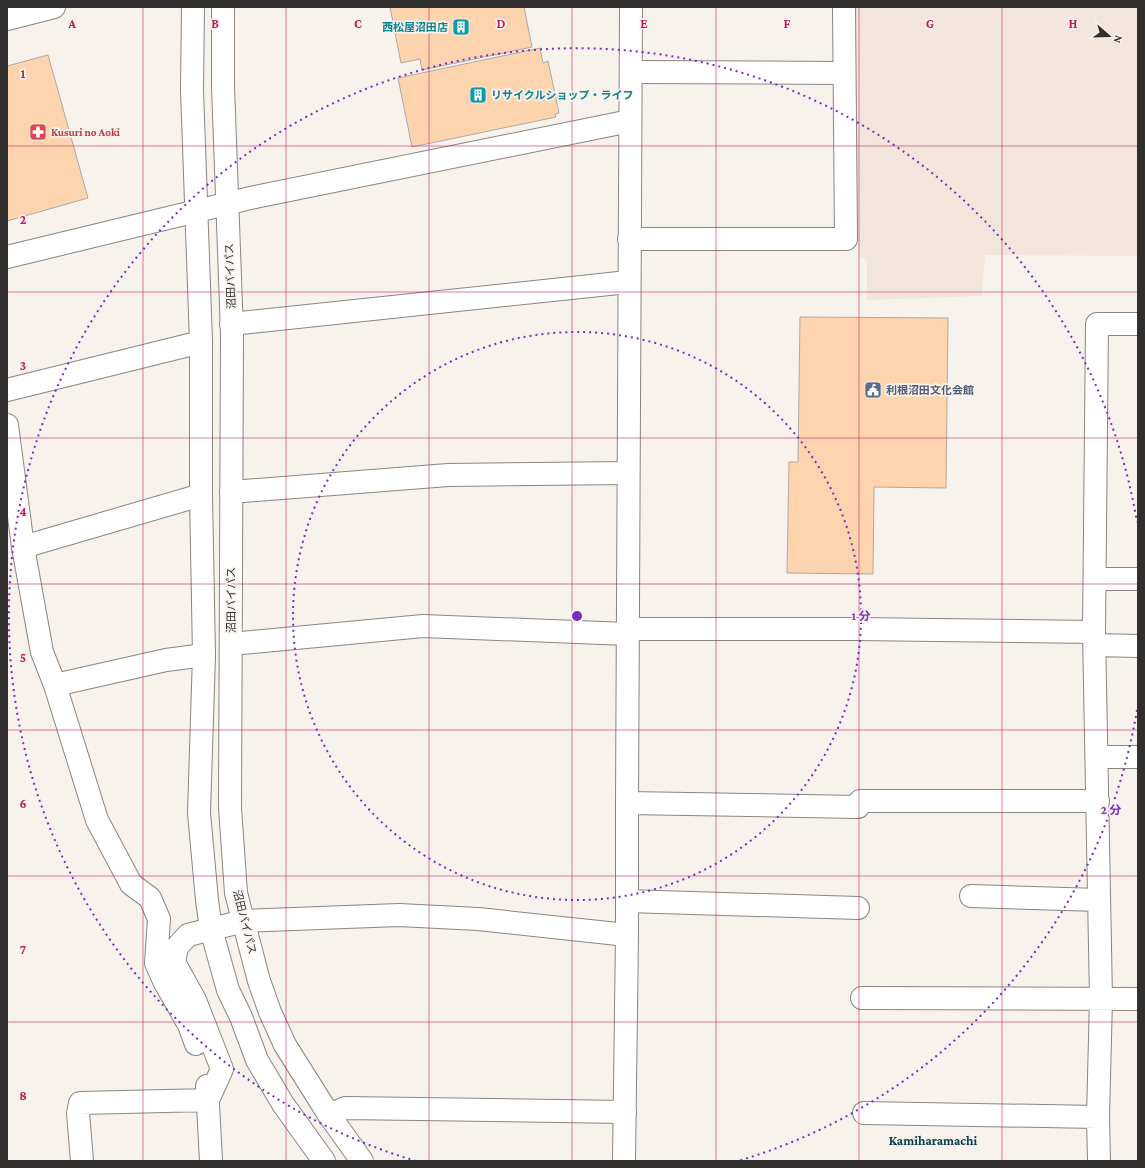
<svg xmlns="http://www.w3.org/2000/svg" width="1145" height="1168" viewBox="0 0 1145 1168" font-family="'Crimson Pro','Noto Sans JP',serif">
<style>
.built{fill:#f2e6dc}
.building{fill:#fed4af;stroke:#aea9a4}
.lines{fill:none;stroke-linecap:round;stroke-linejoin:round}
.minor-casing{stroke:#8a8580;stroke-width:24}
.tertiary-casing{stroke:#8a8580;stroke-width:24}
.minor{stroke:#fff;stroke-width:22}
.tertiary{stroke:#fff;stroke-width:22}
.grid{fill:none;stroke:#c2185b;stroke-width:1;stroke-opacity:0.55}
.ring{fill:none;stroke:#7b2cbf;stroke-width:2;stroke-dasharray:2 4}
.labels{text-anchor:middle;dominant-baseline:central;stroke-width:3.5;stroke-linejoin:round;paint-order:stroke}
.culture-label{font-size:11px;font-weight:bold;fill:#0d838f;stroke:#f8f2ed;text-anchor:end}
.health-label{font-size:11px;font-weight:bold;fill:#be3a42;stroke:#f8f2ed;text-anchor:start}
.street-label{font-size:11px;fill:#312f2d;stroke:#f8f2ed}
.service-label{font-size:11px;font-weight:bold;fill:#4e5e75;stroke:#f8f2ed;text-anchor:start}
.quarter-label{font-size:13px;font-weight:bold;fill:#023b4b;stroke:#f8f2ed}
.grid-label{font-size:13px;text-anchor:middle;font-weight:bold;fill:#c2185b;stroke:#f8f2ed;stroke-width:3.5;stroke-linejoin:round;paint-order:stroke}
.centre{fill:#7b2cbf;stroke:#f8f2ed;stroke-width:2}
.ring-label{font-size:12px;text-anchor:middle;font-weight:bold;fill:#7b2cbf;stroke:#f8f2ed;stroke-width:3.5;stroke-linejoin:round;paint-order:stroke}
</style>
<rect width="100%" height="100%" fill="#f8f2ed"/>
<path class="built" d="M 854,7 L 1138,7 L 1138,256 L 985,255 L 982,296 L 867,300 L 867,260 L 859,256 L 856,214 Z"/>
<path class="building" d="M 390,7 L 524,7 L 532,47 L 422,70 L 420,59 L 401,63 Z
M 540,48 L 543,63 L 548,61 L 559,113 L 555,114 L 556,117 L 412,147 L 398,78 Z
M 48,55 L 88,198 L 7,221 L 7,66 Z
M 800,317 L 948,318 L 946,488 L 874,487 L 873,574 L 787,573 L 789,462 L 798,462 Z"/>
<g class="lines">
<g class="minor-casing">
<path id="minor" d="M 7,19 L 54,7
M 631,72 L 844,73
M 629,239 L 846,239 L 844,7
M 7,257 L 255,197 L 630,121
M 231,324 L 628,282
M 7,390 L 201,342
M 7,425 L 23,547 L 42,652 L 55,685 L 97,820 L 131,884 L 150,898 L 159,919 L 156,963 L 164,981 L 189,1025 L 196,1044
M 231,492 L 448,475 L 628,473
M 23,547 L 201,495
M 1095,579 L 1138,579
M 628,629 L 856,629 L 1094,632
M 231,644 L 423,626 L 627,634
M 1095,645 L 1138,646
M 55,685 L 166,660 L 204,655
M 1097,757 L 1138,757
M 860,801 L 1098,801
M 627,803 L 858,807
M 971,896 L 1099,900
M 627,901 L 858,908
M 862,998 L 1138,999
M 207,1086 L 211,1161
M 864,1113 L 1098,1117
M 329,1115 L 345,1108 L 625,1112
M 82,1161 L 78,1113 L 80,1103 L 208,1100 L 222,1069 L 195,1000 L 174,962 L 177,947 L 188,935 L 244,921 L 399,915 L 478,919 L 627,935
M 1099,1161 L 1098,1117 L 1101,999 L 1094,632 L 1097,324 L 1138,324"/>
</g>
<g class="tertiary-casing">
<path id="tertiary" d="M 193,7 L 192,90 L 201,342 L 201,495 L 204,655 L 199,813 L 207,900 L 211,929 L 228,990 L 241,1017 L 257,1060 L 283,1104 L 324,1161
M 223,7 L 223,86 L 232,333 L 230,808 L 236,893 L 259,981 L 270,1012 L 285,1045 L 329,1115 L 362,1161
M 624,1161 L 627,935 L 627,803 L 631,7"/>
</g>
<use href="#minor" class="minor"/>
<use href="#tertiary" class="tertiary"/>
</g>
<path class="grid" d="M 143,7 L 143,1161M 286,7 L 286,1161M 429,7 L 429,1161M 572,7 L 572,1161M 716,7 L 716,1161M 859,7 L 859,1161M 1002,7 L 1002,1161M 7,146 L 1138,146M 7,292 L 1138,292M 7,438 L 1138,438M 7,584 L 1138,584M 7,730 L 1138,730M 7,876 L 1138,876M 7,1022 L 1138,1022"/>
<g class="ring">
<circle cx="577" cy="616" r="284"/>
<path d="M1137 710A568 568 0 0 1 738 1161M416 1161A568 568 0 1 1 1137 522"/>
</g>
<defs>
<g id="building-square" transform="scale(0.9)"><rect x="-9" y="-9" width="18" height="18" rx="4" fill="#0f9aa8" stroke="#f8f2ed"/><path d="M-4-6H4V6H1V3H-1V6H-4ZM-2.5-4.3h1.7v1.8h-1.7ZM.8-4.3h1.7v1.8H.8ZM-2.5-1h1.7V.8h-1.7ZM.8-1h1.7V.8H.8Z" fill="#fff"/></g>
<g id="pharmacy-square" transform="scale(0.9)"><rect x="-9" y="-9" width="18" height="18" rx="4" fill="#e0444e" stroke="#f8f2ed"/><path d="M-2-6h4v4h4v4h-4v4h-4v-4h-4v-4h4Z" fill="#fff"/></g>
<g id="civic-square" transform="scale(0.9)"><rect x="-9" y="-9" width="18" height="18" rx="4" fill="#5c6f8a" stroke="#f8f2ed"/><path d="M-.6-6.5H3V-4.5H.6V-3L4-1V1h2V6H-6V1h2V-1L-.6-3ZM-1.2 2.5V6h2.4V2.5Z" fill="#fff"/></g>
</defs>
<g fill-rule="evenodd">
<use href="#building-square" x="461" y="27"/>
<use href="#building-square" x="478" y="95"/>
<use href="#pharmacy-square" x="38" y="132"/>
<use href="#civic-square" x="873" y="390"/>
</g>
<g class="labels">
<g class="culture-label">
<text x="448" y="27">西松屋沼田店</text>
<text x="491" y="95" text-anchor="start">リサイクルショップ・ライフ</text>
</g>
<g class="health-label">
<text x="51" y="132">Kusuri no Aoki</text>
</g>
<g class="street-label">
<text transform="translate(230 276) rotate(-92)">沼田バイパス</text>
<text transform="translate(231 600) rotate(-90)">沼田バイパス</text>
<text transform="translate(245 922) rotate(76)">沼田バイパス</text>
</g>
<g class="service-label">
<text x="886" y="390">利根沼田文化会館</text>
</g>
<g class="quarter-label">
<text x="933" y="1140">Kamiharamachi</text>
</g>
</g>
<g class="grid-label">
<text x="72" y="28">A</text>
<text x="215" y="28">B</text>
<text x="358" y="28">C</text>
<text x="501" y="28">D</text>
<text x="644" y="28">E</text>
<text x="787" y="28">F</text>
<text x="930" y="28">G</text>
<text x="1073" y="28">H</text>
<text x="23" y="78">1</text>
<text x="23" y="224">2</text>
<text x="23" y="370">3</text>
<text x="23" y="516">4</text>
<text x="23" y="662">5</text>
<text x="23" y="808">6</text>
<text x="23" y="954">7</text>
<text x="23" y="1100">8</text>
</g>
<circle cx="577" cy="616" r="6" class="centre"/>
<g class="ring-label">
<text x="861" y="620">1 分</text>
<text x="1111" y="814">2 分</text>
</g>
<rect width="1145" height="1168" fill="none" stroke="#312f2d" stroke-width="16"/>
<g transform="translate(1109 36) rotate(110)" stroke="#f8f2ed" stroke-width="3" paint-order="stroke">
<path d="M0-3L7 15L0 10L-7 15Z" fill="#312f2d"/>
<text y="-6" font-size="11" font-weight="bold" text-anchor="middle" fill="#312f2d">N</text>
</g>
</svg>
